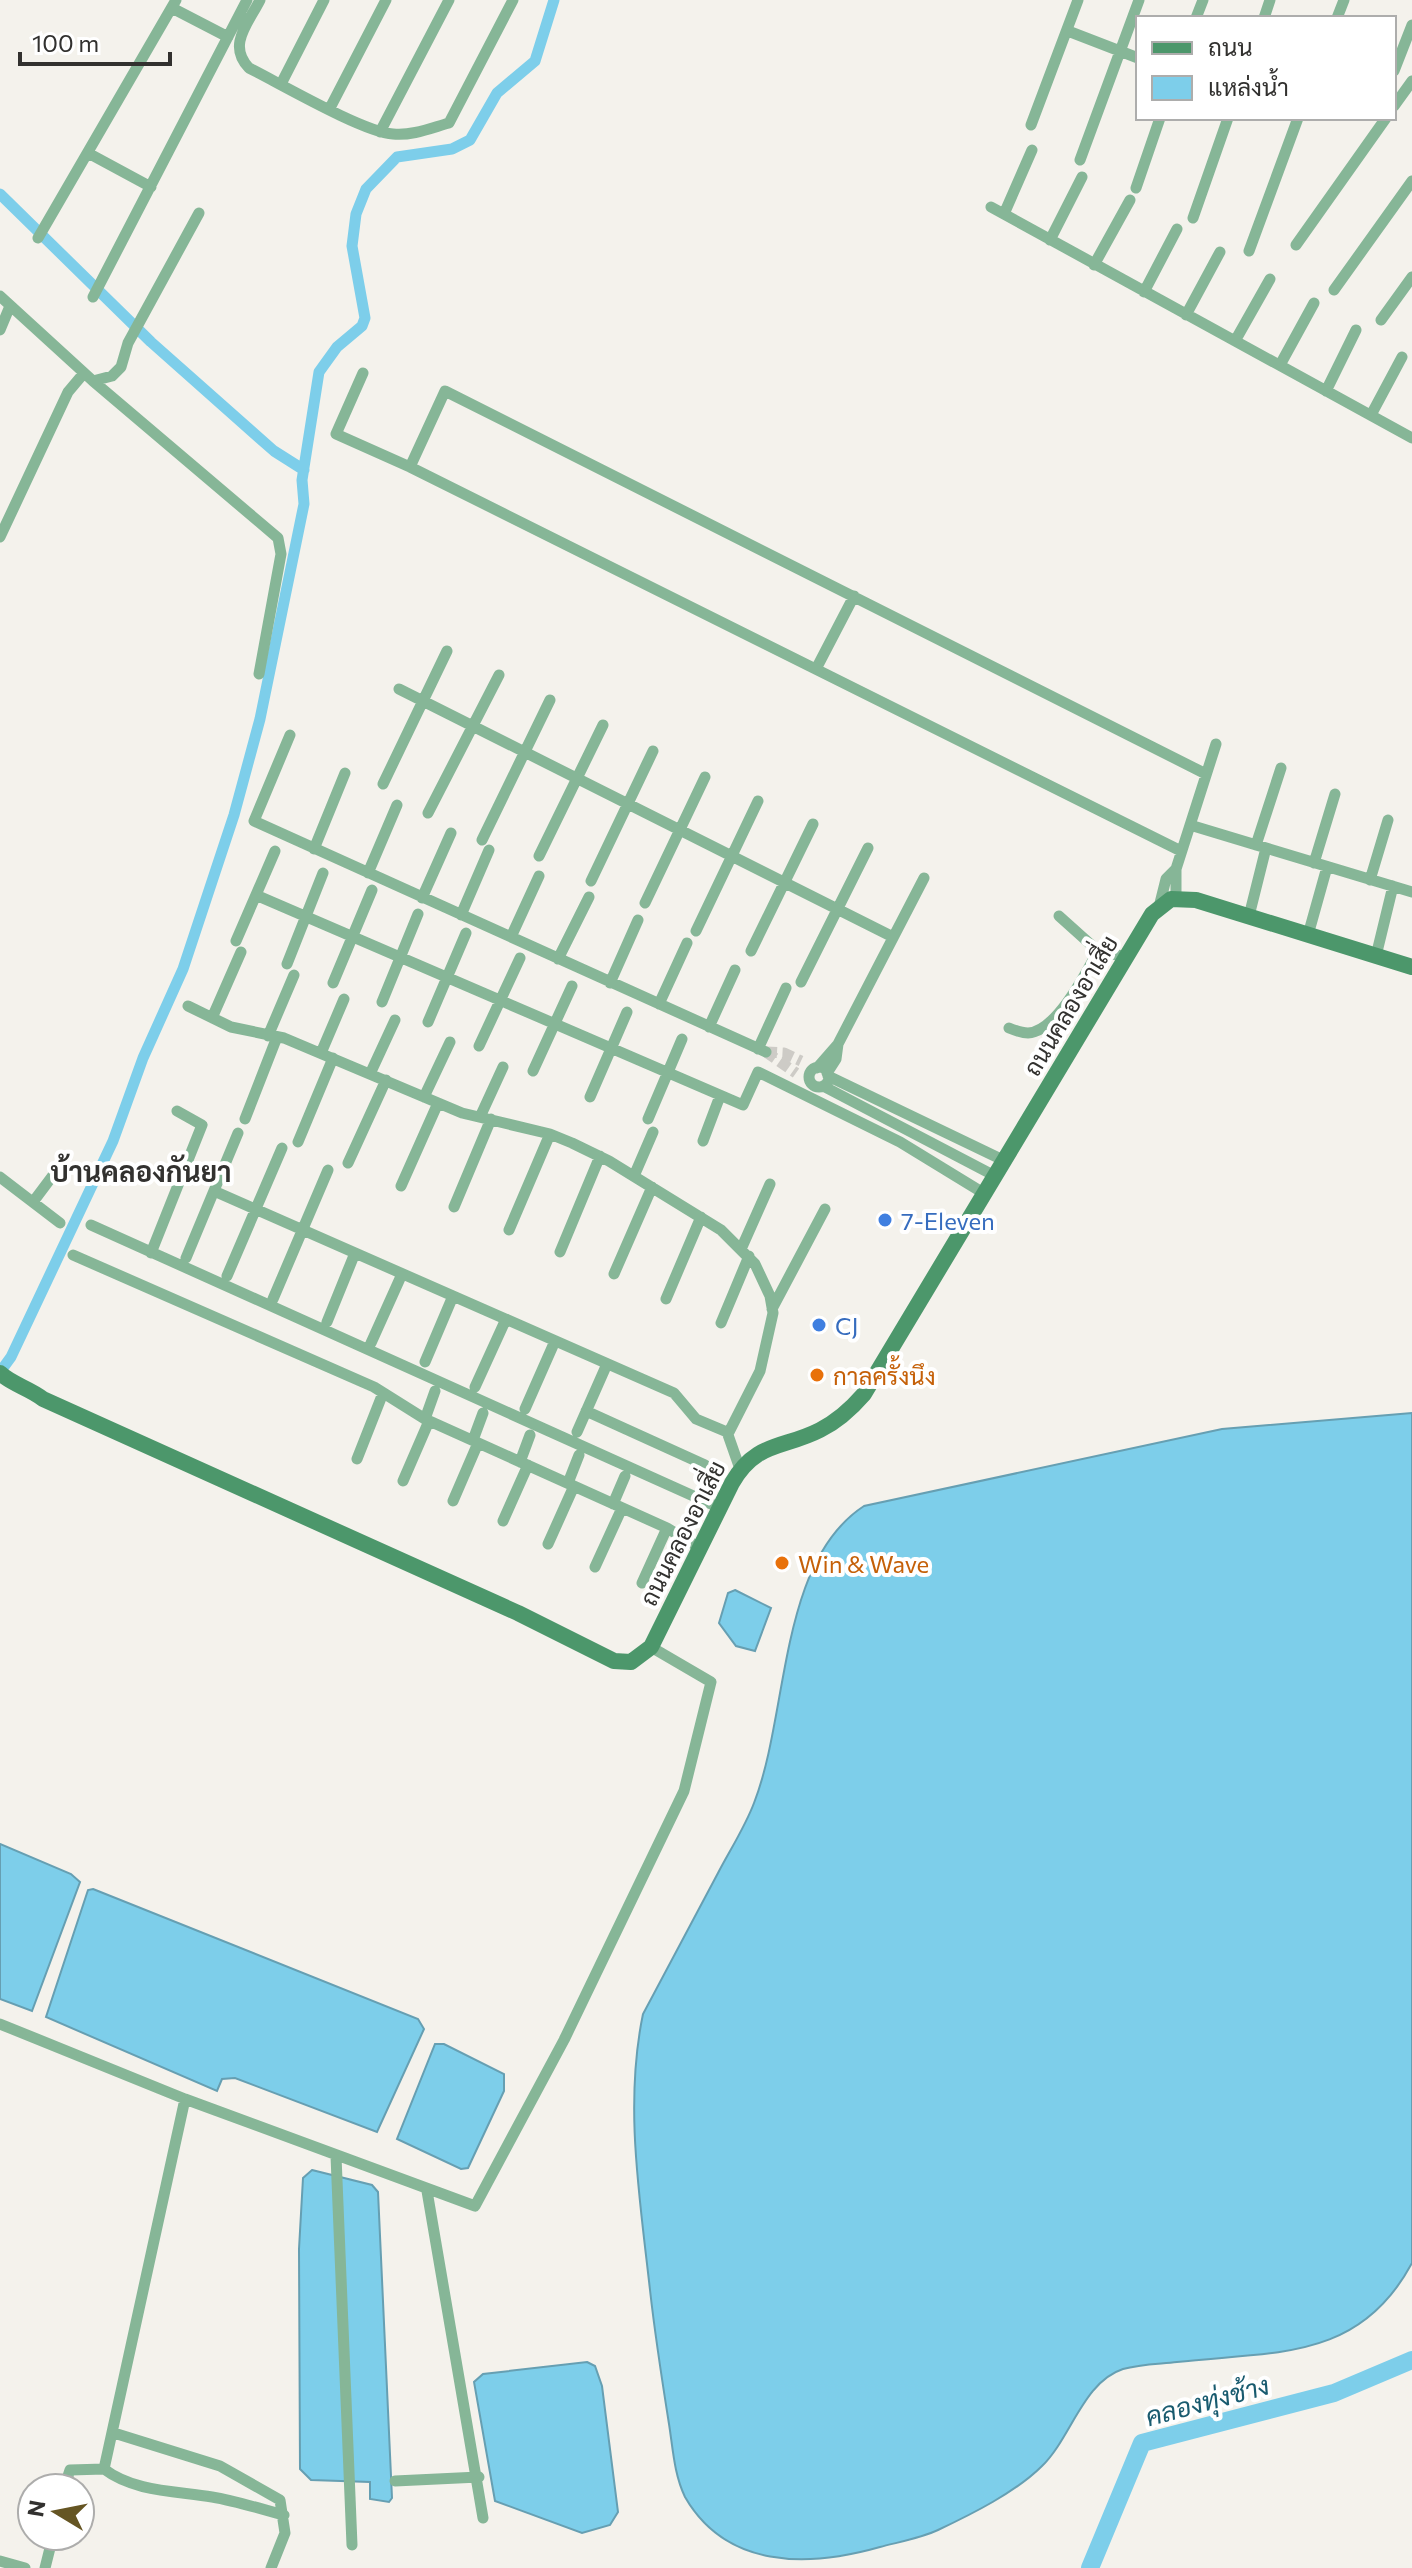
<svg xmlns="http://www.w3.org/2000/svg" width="1412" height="2568" viewBox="0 0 1412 2568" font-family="Commissioner,Sarabun,sans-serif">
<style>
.water{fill:#7dceea;stroke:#669fb2;stroke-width:2}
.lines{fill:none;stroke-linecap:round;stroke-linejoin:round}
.canal{stroke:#7dceea;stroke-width:11}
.river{stroke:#7dceea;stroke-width:18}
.street-tunnel{stroke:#cdcbc6;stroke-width:11;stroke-dasharray:11 5.5;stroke-linecap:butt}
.street{stroke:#86b697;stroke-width:11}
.secondary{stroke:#4c976b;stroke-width:16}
.shop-dot{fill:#3f7fe0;stroke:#fff;stroke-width:3}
.food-dot{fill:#e8710a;stroke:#fff;stroke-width:3}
.labels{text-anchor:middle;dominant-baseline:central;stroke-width:8;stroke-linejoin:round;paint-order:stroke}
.street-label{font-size:24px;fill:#32312f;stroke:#fff}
.shop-label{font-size:24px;fill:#366cbe;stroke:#fff;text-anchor:start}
.food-label{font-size:24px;fill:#c56008;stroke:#fff;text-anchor:start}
.water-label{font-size:26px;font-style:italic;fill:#195b6f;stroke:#fff}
.quarter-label{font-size:28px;font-weight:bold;fill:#32312f;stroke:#fff}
</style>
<rect width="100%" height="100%" fill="#f4f2ec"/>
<path class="water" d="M 1412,1413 L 1412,2263 C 1359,2362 1274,2351 1177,2362 C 1159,2364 1140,2364 1123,2369 C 1083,2382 1071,2438 1042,2466 C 1016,2492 972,2514 938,2530 C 921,2538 899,2542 880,2547 C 806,2568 726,2568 685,2497 C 674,2474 673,2449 669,2424 C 662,2380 655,2335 650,2290 C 640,2199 624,2105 643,2014 C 668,1967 693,1920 718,1873 C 730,1850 745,1827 754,1803 C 789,1714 778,1562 864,1506 L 1222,1429 Z
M 735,1590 L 771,1608 L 755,1651 L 736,1646 L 719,1623 L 728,1593 Z
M 0,1844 L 71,1874 L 80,1882 L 32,2011 L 0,1999 Z
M 93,1889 L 418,2019 L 424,2029 L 377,2132 L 235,2078 L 222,2079 L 217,2091 L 46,2017 L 88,1890 Z
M 435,2044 L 444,2044 L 504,2074 L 504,2091 L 468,2168 L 461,2169 L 397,2139 Z
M 312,2170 L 372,2185 L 378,2192 L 392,2498 L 389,2502 L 370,2499 L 370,2482 L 311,2480 L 300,2469 L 299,2249 L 303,2178 Z
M 587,2362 L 595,2366 L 602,2386 L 618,2512 L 610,2525 L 582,2533 L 495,2501 L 474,2382 L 483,2374 Z"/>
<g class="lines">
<path class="canal" d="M 0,194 L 151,342 L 274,451 L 304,470
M 0,1372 L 11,1357 L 113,1141 L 143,1058 L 183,969 L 234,815 L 260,719 L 304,504 L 302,480 L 319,372 L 337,347 L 362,326 L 365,318 L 352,246 L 356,214 L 366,189 L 397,157 L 452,149 L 470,140 L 497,93 L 535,61 L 554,0"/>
<path class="river" d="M 1090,2568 L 1142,2443 L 1334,2393 L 1412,2360"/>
<path class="street-tunnel" d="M 766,1052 L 796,1073
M 766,1052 L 784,1053 L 801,1061"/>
<path class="street" d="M 260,0 C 248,24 227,45 249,68 C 281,84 363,132 393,134 C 412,136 431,128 449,123 L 513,0
M 172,8 L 228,37
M 1196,18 L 1203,0
M 1264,18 L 1270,0
M 1337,18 L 1344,0
M 1068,31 L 1138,58
M 1394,71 L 1412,25
M 281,84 L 324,0
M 1394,106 L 1412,81
M 330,108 L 386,0
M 1031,125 L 1078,0
M 380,132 L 449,0
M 88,153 L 151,187
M 1080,160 L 1139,0
M 1136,188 L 1160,118
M 991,207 L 1412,438
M 1004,214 L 1032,150
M 1193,218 L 1228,118
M 38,238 L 176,0
M 1050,240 L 1082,177
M 1296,245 L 1386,118
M 1249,251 L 1298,118
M 1094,265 L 1130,200
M 1334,290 L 1412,181
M 1144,292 L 1177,229
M 0,296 L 93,381 L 278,538 L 281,554 L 259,674
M 93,297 L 247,0
M 1186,315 L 1220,252
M 1381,320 L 1412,277
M 0,330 L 10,306
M 1235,341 L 1270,279
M 1280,365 L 1314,303
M 363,373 L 336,434 L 410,467 L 1181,851
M 93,381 L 112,376 L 121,367 L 128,343 L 199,213
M 1326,391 L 1356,330
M 1371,415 L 1402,357
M 410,467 L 445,391 L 1206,774
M 0,537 L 68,392 L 84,373
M 816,669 L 854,596
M 399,689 L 893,937
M 290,735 L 254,821 L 766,1052
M 383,784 L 447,651
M 428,813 L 499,675
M 1190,825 L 1412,892
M 482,840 L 550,700
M 1256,845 L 1281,768
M 314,849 L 345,773
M 539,856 L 603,725
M 1314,863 L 1335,794
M 1176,869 L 1176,899
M 368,873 L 397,805
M 1370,880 L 1388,820
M 591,881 L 653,751
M 256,895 L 743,1105 L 758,1072 L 900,1142 L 985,1194
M 422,898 L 451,833
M 645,903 L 705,777
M 1159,907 L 1166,879 L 1176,869 L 1216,744
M 461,915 L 489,850
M 1059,916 L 1098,951
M 1249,916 L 1266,848
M 696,931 L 758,801
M 1308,935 L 1327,867
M 511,937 L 539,876
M 236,941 L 275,851
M 751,951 L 813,824
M 1376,956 L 1393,886
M 558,959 L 589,897
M 287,964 L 323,873
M 801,982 L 868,848
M 333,983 L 372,890
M 610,983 L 638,920
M 382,1002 L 418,914
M 659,1004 L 687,943
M 188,1006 L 231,1027 L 284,1038 L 462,1113 L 550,1134 L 572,1143 L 609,1161 L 721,1230 L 755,1264 L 770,1296 L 773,1313 L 760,1371 L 728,1434
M 212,1018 L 241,952
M 428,1022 L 466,933
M 709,1027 L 735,970
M 1009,1028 C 1014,1030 1023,1033 1028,1033 C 1056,1032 1086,973 1098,951 L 1127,957
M 268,1036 L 294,975
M 479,1046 L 520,958
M 758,1049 L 786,988
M 321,1053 L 344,999
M809 1077a10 10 0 1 1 20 0a10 10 0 1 1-20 0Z
M 817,1068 L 838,1044
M 533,1071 L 572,986
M 827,1073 L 836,1059 L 838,1044 L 924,878
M 370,1074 L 395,1020
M 828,1076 L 1005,1161
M 823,1086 L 995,1176
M 424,1097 L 450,1042
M 590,1097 L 627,1012
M 480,1117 L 503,1067
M 245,1119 L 277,1037
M 648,1119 L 682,1039
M 703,1141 L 720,1096
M 298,1142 L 333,1058
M 348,1163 L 386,1080
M 634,1176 L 653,1132
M 0,1177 L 60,1223
M 401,1186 L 438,1103
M 214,1191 L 674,1393 L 696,1419 L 727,1432 L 740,1469
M 33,1202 L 63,1162
M 454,1207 L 491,1119
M 91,1225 L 720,1508
M 509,1230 L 550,1134
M 742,1247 L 770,1184
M 560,1252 L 600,1156
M 151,1253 L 202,1125 L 177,1111
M 73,1255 L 374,1387 L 425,1419 L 667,1528 L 700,1548
M 186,1258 L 238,1133
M 614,1274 L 652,1187
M 227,1276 L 282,1148
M 273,1299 L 328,1170
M 666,1299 L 701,1217
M 772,1309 L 825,1209
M 327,1322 L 355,1253
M 721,1323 L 749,1256
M 371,1343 L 402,1274
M 425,1362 L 453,1296
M 475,1387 L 506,1319
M 525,1409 L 555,1341
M 586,1411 L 705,1465
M 425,1419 L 435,1391
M 577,1432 L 607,1364
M 473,1440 L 483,1413
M 357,1459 L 383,1393
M 520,1462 L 530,1435
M 403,1481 L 429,1421
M 568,1483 L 579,1455
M 453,1501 L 478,1443
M 613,1504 L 625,1476
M 503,1521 L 528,1465
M 548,1544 L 574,1486
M 595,1567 L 622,1508
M 642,1583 L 667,1528
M 0,2024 L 185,2099 L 475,2206 L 564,2040 L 684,1791 L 711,1682 L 651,1647
M 336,2156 L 352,2545
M 427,2191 L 483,2518
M 114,2433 L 220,2466 L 280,2500 L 285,2533 L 271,2568
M 104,2469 C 134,2492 177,2491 212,2497 C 236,2501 261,2509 284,2515
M 395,2481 L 479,2477
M 64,2488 L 70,2470 L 104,2469 L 185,2099
M 0,2561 L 25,2568
M 45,2568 L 53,2536"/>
<path class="secondary" d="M 0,1373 C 11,1384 29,1388 43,1399 L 518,1613 L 614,1661 L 631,1662 L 651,1647 L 732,1483 C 756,1441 783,1449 820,1430 C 838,1421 851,1409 864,1394 L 1152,914 L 1171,899 L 1196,900 L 1412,967"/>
</g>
<g class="shop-dot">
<circle cx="885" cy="1220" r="8"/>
<circle cx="819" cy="1325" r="8"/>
</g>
<g class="food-dot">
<circle cx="817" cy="1375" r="8"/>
<circle cx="782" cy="1563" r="8"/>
</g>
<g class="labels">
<g class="street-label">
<text transform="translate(1070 1005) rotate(-59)">ถนนคลองอาเสี่ย</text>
<text transform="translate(682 1533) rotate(-63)">ถนนคลองอาเสี่ย</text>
</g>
<g class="shop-label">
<text x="901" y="1220">7-Eleven</text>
<text x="835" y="1325">CJ</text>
</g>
<g class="food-label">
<text x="833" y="1375">กาลครั้งนึง</text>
<text x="798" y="1563">Win &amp; Wave</text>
</g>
<g class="water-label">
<text transform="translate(1207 2400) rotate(-15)">คลองทุ่งช้าง</text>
</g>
<g class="quarter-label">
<text x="141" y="1171">บ้านคลองกันยา</text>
</g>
</g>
<rect x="1136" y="16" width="260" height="104" fill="#ffffff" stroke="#adadac" stroke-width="2"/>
<rect x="1152" y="42" width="40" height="12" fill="#4c976b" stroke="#adadac" stroke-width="2"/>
<text x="1208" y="56" font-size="24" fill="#32312f">ถนน</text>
<rect x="1152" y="76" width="40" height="24" fill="#7dceea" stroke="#adadac" stroke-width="2"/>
<text x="1208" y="96" font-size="24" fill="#32312f">แหล่งน้ำ</text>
<g transform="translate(56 2512) rotate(280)"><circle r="38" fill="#ffffff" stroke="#adadac" stroke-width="2"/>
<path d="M0-6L14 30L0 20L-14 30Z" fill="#655523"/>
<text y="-12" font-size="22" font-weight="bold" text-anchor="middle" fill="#32312f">N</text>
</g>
<path d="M20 52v12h150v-12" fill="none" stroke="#32312f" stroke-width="4"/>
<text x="32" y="52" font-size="24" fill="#32312f" stroke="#ffffff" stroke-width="6" paint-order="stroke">100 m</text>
</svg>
